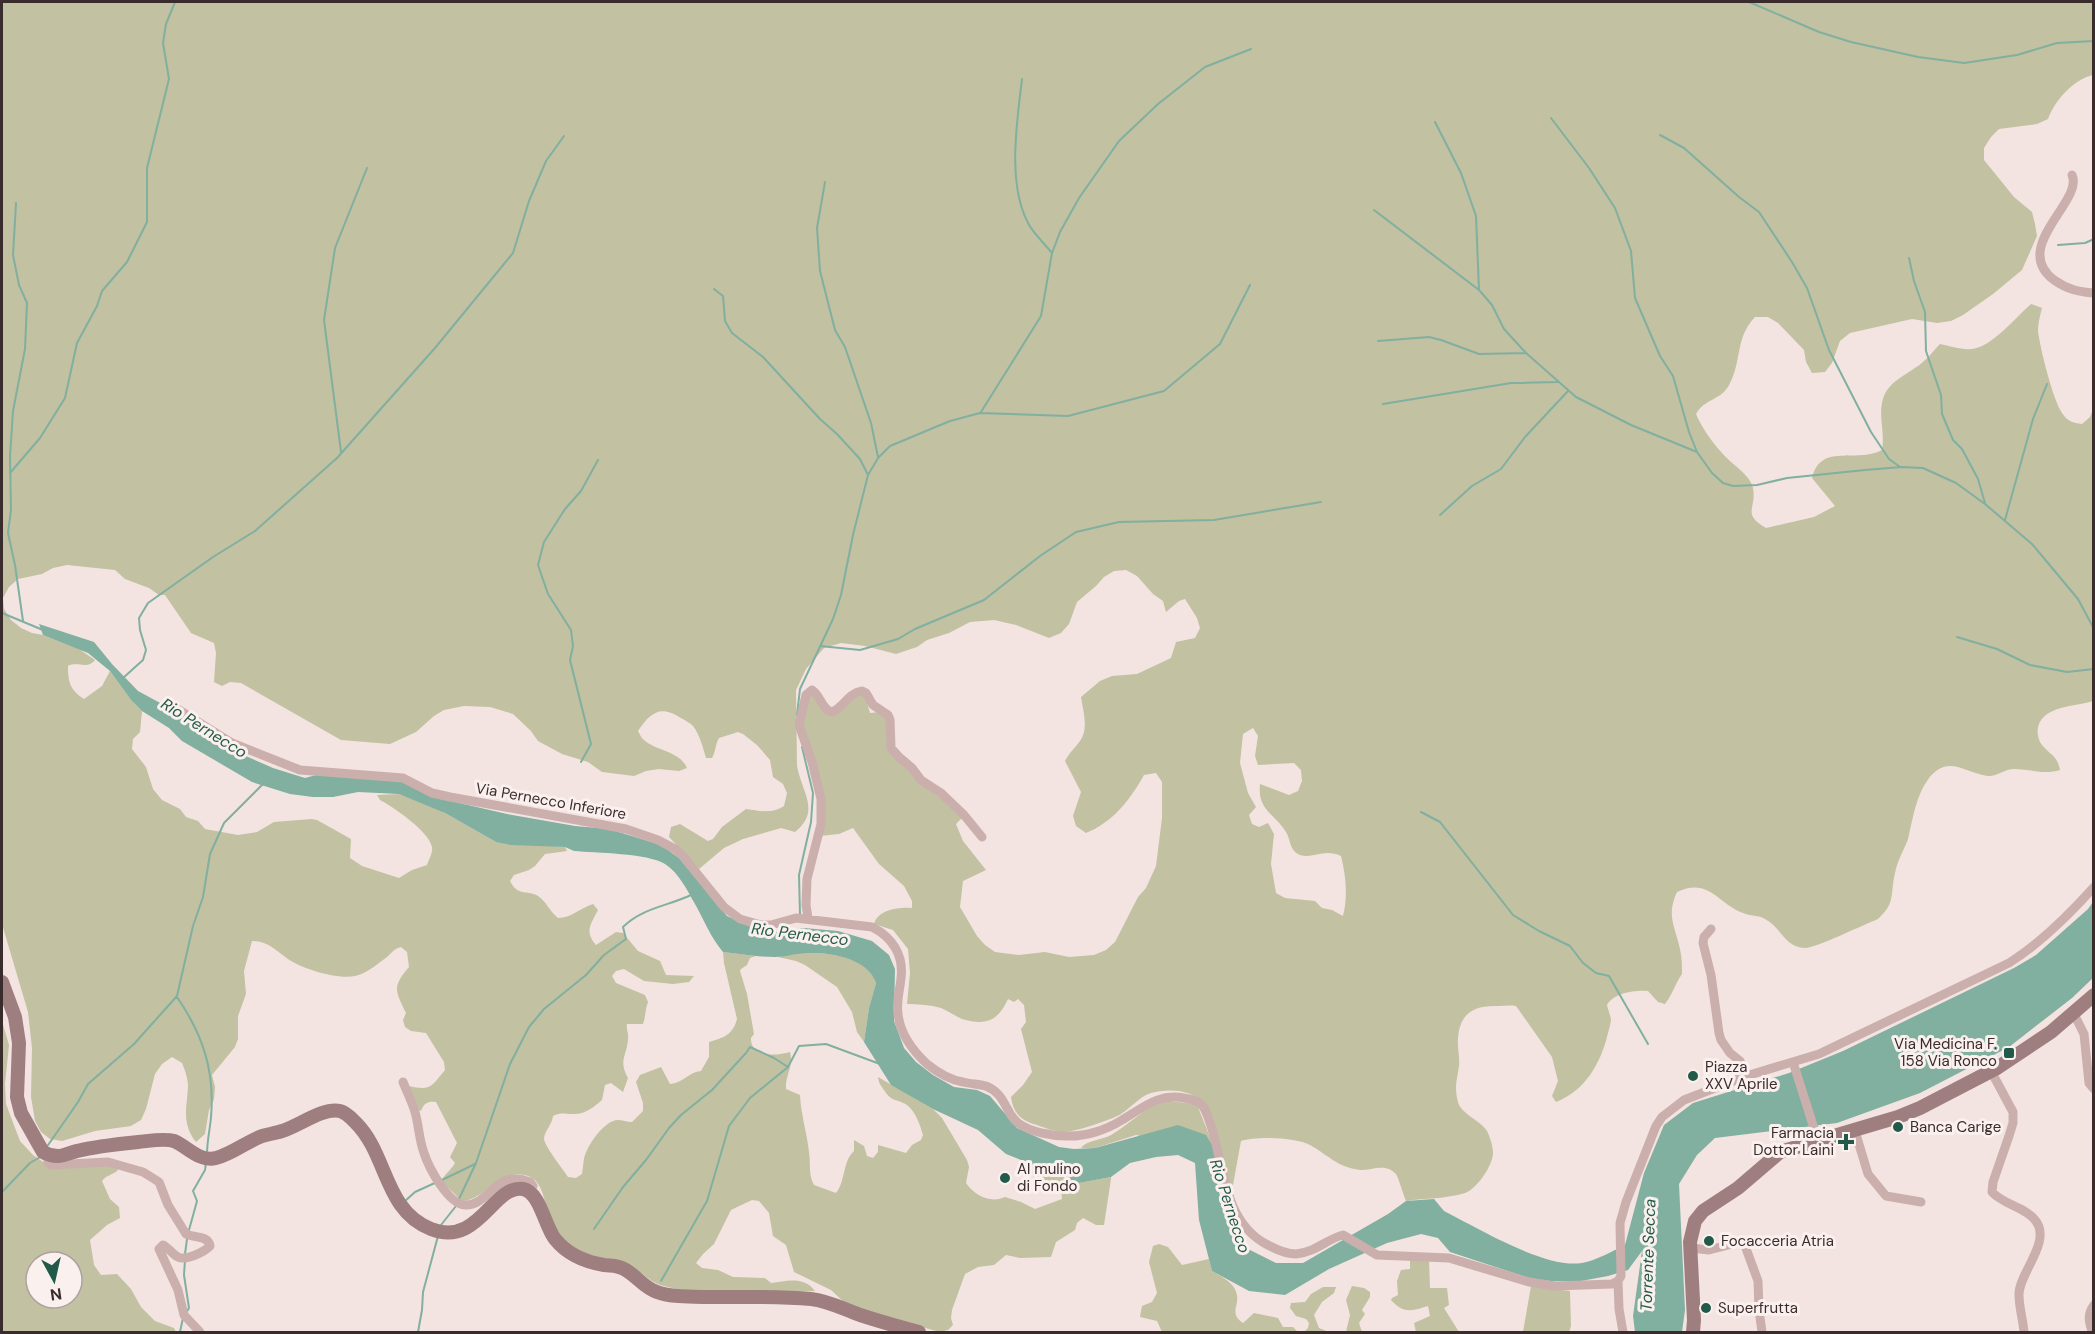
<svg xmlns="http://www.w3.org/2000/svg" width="2095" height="1334" viewBox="0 0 2095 1334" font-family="'DM Sans',sans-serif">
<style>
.green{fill:#c2c1a1;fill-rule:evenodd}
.water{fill:#81afa0}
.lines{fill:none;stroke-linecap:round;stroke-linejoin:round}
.stream{stroke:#81afa0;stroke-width:2}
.minor{stroke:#cbafad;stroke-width:9}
.secondary{stroke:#9f7e7f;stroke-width:14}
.poi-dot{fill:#225a49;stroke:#faf0ee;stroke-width:2}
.labels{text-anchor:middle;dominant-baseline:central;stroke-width:6;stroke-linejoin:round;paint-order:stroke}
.street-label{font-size:15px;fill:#3a2b2c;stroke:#faf0ee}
.poi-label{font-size:15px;fill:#3a2b2c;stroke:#faf0ee;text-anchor:start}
.water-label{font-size:16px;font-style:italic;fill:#225a49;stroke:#faf0ee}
</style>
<rect width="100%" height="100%" fill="#f3e4e1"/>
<path class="green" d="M 2,2 L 2093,2 L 2093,75 C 2074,79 2055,100 2048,119 L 2037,124 L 1999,129 L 1991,137 L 1984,148 L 1984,160 L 2014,197 L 2032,212 L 2035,224 L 2037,236 L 2022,270 L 1993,294 L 1963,315 L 1951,321 L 1937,323 L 1912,319 L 1850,333 L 1840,341 L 1832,363 L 1825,372 L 1812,373 L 1806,362 L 1804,350 L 1778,323 L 1768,317 L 1755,317 C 1735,338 1742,360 1730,383 C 1722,401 1706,397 1696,414 C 1702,428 1712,442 1722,453 C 1731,464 1750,474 1753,488 C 1757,508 1741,514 1766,528 L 1814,517 L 1835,506 L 1812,478 C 1821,442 1855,464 1882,450 C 1885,434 1879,419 1882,403 C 1886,380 1909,375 1924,361 C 1930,356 1935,349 1940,344 C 1950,346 1961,350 1972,349 C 1992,347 2016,317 2031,304 L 2042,308 C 2040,316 2038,323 2038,331 C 2040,348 2053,400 2062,413 C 2067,421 2073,423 2082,424 L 2090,417 L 2094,407 L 2093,701 C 2075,707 2044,705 2038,727 C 2037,733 2038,740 2042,745 C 2051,756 2057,755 2060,770 C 2044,775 2030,769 2014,769 C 2005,769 1996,777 1988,776 C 1964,773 1949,754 1929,778 C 1916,795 1913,818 1908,839 C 1904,850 1897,861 1895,873 C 1890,894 1896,903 1878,919 C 1865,924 1816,948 1805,948 C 1785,948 1781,927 1765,919 C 1759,915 1750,916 1743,913 C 1717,903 1709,877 1677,892 C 1666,916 1675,926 1680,949 C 1682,958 1682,966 1682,974 C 1675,984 1672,995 1665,1004 L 1658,1002 L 1648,991 C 1634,990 1614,993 1607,1005 C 1608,1009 1610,1015 1611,1019 C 1611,1023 1609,1029 1608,1033 C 1601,1063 1585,1091 1556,1102 L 1552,1096 L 1558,1081 L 1552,1057 L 1516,1006 C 1509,1005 1504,1006 1498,1006 C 1474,1005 1460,1013 1458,1038 C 1457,1047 1460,1057 1459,1066 C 1457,1081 1454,1086 1458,1102 C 1461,1114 1480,1120 1487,1131 C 1490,1137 1493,1146 1493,1153 C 1493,1165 1477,1189 1465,1193 C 1445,1199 1426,1198 1406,1201 C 1403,1194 1399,1179 1396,1174 C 1385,1162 1370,1171 1360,1170 C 1337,1167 1328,1155 1310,1145 C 1296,1137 1255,1136 1241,1141 L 1233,1185 L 1228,1184 L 1206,1106 C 1195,1090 1169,1088 1151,1093 C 1140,1096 1131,1108 1121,1114 C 1111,1120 1075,1132 1064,1132 C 1055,1132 1045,1128 1037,1125 C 1021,1121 1013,1113 1011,1097 L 1023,1085 L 1032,1072 L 1021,1029 L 1026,1022 L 1024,1005 L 1018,999 L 1014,1002 L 1008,999 C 998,1021 986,1026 962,1019 C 955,1016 948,1011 941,1008 C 930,1005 919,1004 907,1004 L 910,973 L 908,949 L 893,930 L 874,924 C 878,909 900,907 912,908 L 912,901 L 904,886 L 879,864 L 853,828 L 839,834 L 820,836 L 823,821 L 801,724 L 811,693 L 826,711 L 861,694 L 866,698 L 870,713 L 880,712 L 886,718 L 888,746 L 927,788 L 964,816 L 956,824 L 963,841 L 986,870 L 963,881 L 960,907 L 977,936 L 985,945 L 995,952 L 1019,955 L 1045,952 L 1069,957 L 1094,955 L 1106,950 L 1115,942 L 1138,897 L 1146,888 L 1156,866 L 1162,818 L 1162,782 L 1156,773 L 1144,775 C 1130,800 1113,822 1086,833 L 1076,826 L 1073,816 L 1081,792 L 1065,761 C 1069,753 1074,749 1080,741 C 1089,729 1083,711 1081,697 L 1100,681 L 1112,676 L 1137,674 L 1171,658 L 1176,642 L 1195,638 L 1200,628 L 1197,618 L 1185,599 L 1179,601 L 1166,612 L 1163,601 L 1153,594 L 1137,576 L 1126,570 L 1114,571 L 1104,577 L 1096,586 L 1077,602 L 1069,624 L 1061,633 L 1049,638 L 1016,625 L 994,620 L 970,622 L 949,633 L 927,640 L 917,647 L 896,654 L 865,646 L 841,643 L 824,648 L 806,669 L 796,690 L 797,766 C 802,793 821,811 795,832 L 781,828 L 743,839 L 724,848 L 699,869 L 669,837 L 671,827 L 680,824 L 708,841 L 713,839 L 722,827 L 746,809 C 760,811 772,814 784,806 L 787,793 L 783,784 L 773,777 L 770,760 L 757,745 L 743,734 L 738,732 L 719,738 C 715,745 716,751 712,758 L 706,758 C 703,748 700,735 693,726 C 690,723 685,720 681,718 C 660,704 650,713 638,731 C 640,734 641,738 644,740 C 656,751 680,751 687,768 L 679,771 L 659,769 L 646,771 L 634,776 L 602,772 L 588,762 L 562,754 L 538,741 L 531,731 L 513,714 L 490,707 L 464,706 L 444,710 L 434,716 L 416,732 L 390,744 L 341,740 L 241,683 L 230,682 L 222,686 L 214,682 L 216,653 L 214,643 L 191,633 L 165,595 L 159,595 L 149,588 L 125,579 L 115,570 L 67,565 L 53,568 L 42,574 L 18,579 L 9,587 L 3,598 L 4,609 L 11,620 L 21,628 L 32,633 L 43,635 L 79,649 L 95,660 C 87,670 78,661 68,666 C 68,682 70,690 84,699 L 102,686 L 110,671 L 131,700 L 142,711 L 140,732 L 133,739 L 132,749 L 146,767 L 153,789 L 162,800 L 180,809 L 186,817 L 198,821 L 205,829 L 238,835 L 257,832 L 274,822 L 312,819 L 317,820 L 351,839 L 350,858 L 362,866 L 399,878 L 412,870 L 427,865 C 429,859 433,853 432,847 C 429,831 393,807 380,800 L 377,795 L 399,794 L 416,800 L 445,813 L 496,842 L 565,847 L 567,851 L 545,854 L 535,866 L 529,870 L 514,875 L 510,881 C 518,897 526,889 538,896 C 546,901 550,912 558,918 C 571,918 580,908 593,904 L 598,910 C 591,924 584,931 596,945 L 616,932 L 623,933 L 638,951 L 660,961 L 666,975 L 694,976 L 689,982 L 673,984 L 644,981 L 624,969 L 616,971 L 612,976 L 616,983 L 645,995 L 648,1002 C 645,1009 646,1016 643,1024 L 627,1024 C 626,1030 629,1034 628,1039 C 627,1056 618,1060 628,1078 L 623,1092 L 611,1083 L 605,1085 L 602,1100 C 593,1108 584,1115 572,1114 C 564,1114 561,1112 553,1116 C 552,1125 545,1130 544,1138 C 544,1146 563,1169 568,1177 L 576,1178 L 582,1174 C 583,1169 583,1164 584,1159 C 586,1147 604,1120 618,1120 C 622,1120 627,1122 632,1122 L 643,1111 L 643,1103 L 636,1082 L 640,1075 L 661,1067 L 670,1084 C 683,1083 689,1072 701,1071 L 709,1057 L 709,1042 C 723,1038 733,1035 737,1019 L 724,963 L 723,952 L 756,956 L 750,958 L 747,965 L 741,969 L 740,971 L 747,994 L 754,1034 L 751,1038 C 750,1058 777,1056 790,1052 C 794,1066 785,1076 786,1089 L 800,1095 C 801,1115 807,1133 809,1152 C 811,1164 808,1174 814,1185 L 836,1193 C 846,1181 842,1162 854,1151 L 854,1140 L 864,1146 L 867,1156 L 873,1158 L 878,1152 L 878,1145 L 906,1153 L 912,1145 L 921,1140 L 923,1135 C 920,1125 916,1112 907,1105 C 896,1098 892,1103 884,1090 C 880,1084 879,1084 878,1077 L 933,1109 L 942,1118 L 967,1160 L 969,1167 L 966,1183 C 974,1195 991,1204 1005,1197 L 1021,1202 L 1035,1209 L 1062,1199 L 1061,1187 L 1035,1181 L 1028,1164 L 1079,1183 L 1111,1177 L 1111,1179 L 1104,1225 L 1096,1225 L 1083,1218 L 1077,1223 L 1075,1230 L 1056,1242 L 1051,1257 L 1020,1258 L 1006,1255 L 994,1265 L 978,1267 L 965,1274 L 952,1310 L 951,1318 L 953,1325 L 948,1330 L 940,1332 L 874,1314 L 845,1303 L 831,1290 L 794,1272 L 786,1245 L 773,1236 L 769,1213 L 759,1201 L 752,1200 L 731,1210 L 714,1244 L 703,1254 L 696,1263 L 702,1268 L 718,1270 L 733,1277 L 765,1278 L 771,1283 C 787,1281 804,1276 815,1291 C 783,1292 751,1292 719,1291 C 701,1291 682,1291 664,1286 C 649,1283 639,1268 625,1263 C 603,1256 579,1257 562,1238 C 559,1234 554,1229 551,1224 C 545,1210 545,1181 528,1176 C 497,1167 486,1200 462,1201 L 441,1181 C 445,1174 451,1170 455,1163 L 450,1157 L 457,1143 L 436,1102 C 428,1101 424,1103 421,1111 L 416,1108 L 408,1086 C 431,1091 431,1087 445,1070 L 444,1062 L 426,1033 L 411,1031 L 405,1027 L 403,1020 L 406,1013 C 395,990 392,987 409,967 L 407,952 L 401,947 C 392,949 391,955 383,960 C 375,966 365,974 355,976 C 337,980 298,968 284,956 C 273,948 266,941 252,941 L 244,971 L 246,994 L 238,1016 L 238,1039 L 235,1047 L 212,1075 L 215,1087 L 214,1099 L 209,1110 L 205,1134 L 196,1142 C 181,1123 187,1108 188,1086 C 188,1079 185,1070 182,1063 L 172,1057 L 162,1064 L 155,1074 L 146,1109 L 141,1120 L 131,1126 L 95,1131 L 62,1141 L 50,1139 L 41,1132 L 35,1121 L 31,1097 L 32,1048 L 28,1012 L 2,924 L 2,851 L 3,846 L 2,821 ZM 1253,728 L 1258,736 L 1255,756 L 1258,765 L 1294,763 L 1301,770 L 1302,781 L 1298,791 L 1289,795 L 1260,784 C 1257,810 1275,814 1286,832 C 1291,840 1289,850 1300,855 C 1313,859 1324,848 1341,856 C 1346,876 1348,896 1343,916 L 1332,910 L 1322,908 L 1315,901 L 1285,898 L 1276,893 L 1271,864 L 1274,834 L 1268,823 L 1259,827 L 1252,824 L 1249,815 L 1256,807 L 1248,793 L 1240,763 L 1243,734 Z
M 796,953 C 821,952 867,954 876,983 L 869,1008 L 864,1042 L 857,1032 L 852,1012 L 837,987 L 805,965 L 796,961 L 778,957 Z
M 2,1021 L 9,1045 L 5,1084 L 6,1104 L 20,1141 L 33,1155 L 49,1166 L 117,1166 L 118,1170 C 113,1175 106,1175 102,1181 L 110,1199 L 119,1207 L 120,1218 L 107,1225 L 90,1240 L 94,1265 L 101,1275 L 117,1274 L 131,1289 L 141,1307 L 155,1321 L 174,1328 L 176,1332 L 2,1332 ZM 36,1262 L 72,1262 L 72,1298 L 36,1298 Z
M 1169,1101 L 1194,1104 L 1198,1107 L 1215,1150 L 1136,1135 L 1095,1148 L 1081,1148 C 1087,1140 1102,1140 1111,1135 C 1131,1124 1145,1105 1169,1101 Z
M 1159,1244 L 1168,1247 L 1182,1265 L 1209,1259 L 1212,1271 C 1222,1277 1235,1283 1237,1295 C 1239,1306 1229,1314 1243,1323 L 1254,1313 L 1278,1318 L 1283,1327 L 1293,1327 L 1298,1332 L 1162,1332 L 1157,1321 L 1140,1317 L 1142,1306 L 1152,1302 L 1157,1293 L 1149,1262 L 1153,1246 Z
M 1410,1259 L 1429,1259 L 1430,1288 L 1447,1288 L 1449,1305 L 1444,1308 L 1459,1332 L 1416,1332 L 1414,1323 L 1430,1316 L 1428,1306 C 1413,1311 1403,1314 1391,1300 L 1392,1298 L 1398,1295 L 1397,1281 L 1401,1270 L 1410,1269 Z
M 1352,1286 L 1364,1288 L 1370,1292 L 1370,1297 L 1362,1310 L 1365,1314 L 1359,1323 L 1362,1332 L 1346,1332 L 1350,1315 L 1346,1300 Z
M 1531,1286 L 1570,1291 L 1571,1326 L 1569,1332 L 1523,1332 Z
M 1323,1287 L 1336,1287 L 1334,1293 L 1322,1302 L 1314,1315 L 1319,1328 L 1329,1332 L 1304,1332 L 1308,1328 L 1309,1323 L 1306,1319 L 1296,1316 L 1290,1308 L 1291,1303 L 1305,1302 L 1311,1294 Z"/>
<path class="water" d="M 39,624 L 94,642 L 112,664 L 138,691 L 162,704 L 202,731 L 248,757 L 273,768 L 305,778 L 316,775 L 404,781 L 455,802 L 507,814 L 575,826 L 609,829 L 661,845 L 679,858 L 727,916 L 753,928 L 758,934 L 804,928 L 838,931 L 872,941 L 889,955 L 895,969 L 894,1021 L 904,1048 L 916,1062 L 933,1075 L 954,1087 L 977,1090 L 990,1096 L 1017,1128 L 1059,1147 L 1074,1149 L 1095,1148 L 1178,1125 L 1206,1135 L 1215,1150 L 1218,1189 L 1223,1206 L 1246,1248 L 1276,1263 L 1303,1263 L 1388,1214 L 1406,1201 L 1434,1199 L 1444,1211 C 1478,1228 1545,1269 1582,1263 C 1597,1260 1611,1252 1625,1245 L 1644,1173 L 1664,1125 L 1693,1103 L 1789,1073 L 1843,1051 L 2014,968 L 2036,955 L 2088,909 L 2093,902 L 2093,978 L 2072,998 L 2009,1047 L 1920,1093 L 1837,1123 L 1715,1138 L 1697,1155 L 1679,1184 L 1685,1310 L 1682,1332 L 1635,1332 L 1633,1316 L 1642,1251 L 1628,1270 L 1608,1276 L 1581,1281 L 1550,1281 L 1529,1278 L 1450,1252 L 1438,1238 L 1421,1234 L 1387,1243 L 1329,1269 L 1285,1295 L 1249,1291 L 1212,1271 L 1199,1220 L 1195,1163 L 1178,1155 L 1156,1157 L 1130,1163 L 1111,1177 L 1079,1183 L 1006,1154 L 978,1130 L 933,1109 L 891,1085 L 864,1042 L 869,1008 L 876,983 C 868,958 830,952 807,953 C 796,953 786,957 775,957 C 758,957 740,954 723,952 C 711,938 704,920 695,904 C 687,890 679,873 665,864 C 647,853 596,853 574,851 L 565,847 L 511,845 L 496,842 L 445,813 L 399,794 L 358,792 L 333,797 L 313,797 L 290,794 L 252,782 L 182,741 L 169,728 L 142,711 L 131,700 L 110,671 L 88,653 L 43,635 Z"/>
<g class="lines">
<path class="stream" d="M 1749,2 L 1819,32 L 1851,42 L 1918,57 L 1964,63 L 2017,55 L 2057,43 L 2094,41
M 1022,79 C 1017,122 1007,183 1028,223 C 1033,233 1044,243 1051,252
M 1551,118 L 1589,168 L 1615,208 L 1631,251 L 1635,298 L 1660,356 L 1673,376 L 1689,432 L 1697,452 L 1712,473 L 1723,483 L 1733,486 L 1757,485 L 1787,478 L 1865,470 L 1901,467 L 1923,468 L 1956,483 L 1985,504 L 2032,544 L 2078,599 L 2094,629
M 1435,122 L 1461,173 L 1476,216 L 1479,290
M 1660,135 L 1684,148 L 1739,197 L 1759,212 L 1792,262 L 1807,288 L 1829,350 L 1871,432 L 1889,459 L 1900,467
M 825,182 L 817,228 L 820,271 L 835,330 L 845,347 L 871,423 L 878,457
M 16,203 L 13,255 L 19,285 L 27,303 L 25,349 L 13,411 L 10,456 L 11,510 L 8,533 L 15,565 L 23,621
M 1374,210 L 1479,290 L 1492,305 L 1504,329 L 1526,353 L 1576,397 L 1631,425 L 1697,452
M 2058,245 L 2085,243 L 2094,239
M 1909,258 L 1914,281 L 1925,312 L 1926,351 L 1941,395 L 1942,414 L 1953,440 L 1962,449 L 1978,479 L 1985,503
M 714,289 L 723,296 L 725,321 L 732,333 L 763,357 L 820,419 L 837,434 L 860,459 L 868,475
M 1378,341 L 1429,337 L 1441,340 L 1479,354 L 1526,353
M 1383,404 L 1511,383 L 1558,382
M 981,412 L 1041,316 L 1052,253 L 1060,232 L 1079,198 L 1119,141 L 1158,104 L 1205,67 L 1251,49
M 341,452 L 324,320 L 335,248 L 367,168
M 10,473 L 40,438 L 65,398 L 77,343 L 97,306 L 102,291 L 127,262 L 147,222 L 147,168 L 169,79 L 163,43 L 166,24 L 175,2
M 1440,515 L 1472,486 L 1501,469 L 1525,437 L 1568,391
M 2005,520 L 2033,419 L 2047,384
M 2,613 L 43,630
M 1957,637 L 1997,649 L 2030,665 L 2067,672 L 2094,669
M 820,646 L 860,650 L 898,639 L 915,629 L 984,600 L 1040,556 L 1076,532 L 1119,522 L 1214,520 L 1321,502
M 123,678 L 143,660 L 146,650 L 140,630 L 139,618 L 148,603 L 213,557 L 255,531 L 337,458 L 435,348 L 513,253 L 529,201 L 546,161 L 564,136
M 797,715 L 800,689 L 833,619 L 841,595 L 853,535 L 868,475 L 878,458 L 890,446 L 950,421 L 980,413 L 1068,416 L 1164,391 L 1220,344 L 1250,285
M 581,762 L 591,744 L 570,660 L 573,646 L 571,630 L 548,594 L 538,565 L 544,542 L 565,509 L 581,491 L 598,460
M 1421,812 L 1440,822 L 1513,915 L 1539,931 L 1570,946 L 1583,963 L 1596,973 L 1609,976 L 1648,1044
M 800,915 L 799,875 L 811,822 L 813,793 L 802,747
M 177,997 C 203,1035 215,1071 211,1117 C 210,1129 207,1141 207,1154
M 46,1148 L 78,1102 L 88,1084 L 134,1044 L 177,996 L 193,926 L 203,897 L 210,854 L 224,823 L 263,784
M 442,1180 L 475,1164
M 2,1192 L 30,1163 L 42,1156
M 458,1201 L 476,1163 L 510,1064 L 529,1027 L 544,1009 L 586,975 L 604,955 L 626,939 L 623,927 C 642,908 668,906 691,895
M 404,1202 L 415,1192 L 437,1182
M 441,1225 L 456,1206
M 594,1229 L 623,1187 L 646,1160 L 669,1128 L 681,1115 L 712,1090 L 746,1053 L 750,1047 L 774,1058 L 788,1067
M 189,1230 L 197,1201 L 193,1191 L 205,1170 L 206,1163
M 185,1254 L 187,1239
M 185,1260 L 184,1275 L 189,1308 L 186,1313
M 661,1281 L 707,1201 L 729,1126 L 750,1098 L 788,1067 L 799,1046 L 826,1044 L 880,1064
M 180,1332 L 183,1318
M 418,1332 L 422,1310 L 423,1292 L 438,1236"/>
<path class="minor" d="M 2072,175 C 2084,201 2010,247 2054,280 C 2067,289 2078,292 2094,293
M 176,708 L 232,743 L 300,770 L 403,778 L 432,793 L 450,797 L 626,829 L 658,840 L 675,849 L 682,855 L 724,907 L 740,919 L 761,925 L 771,925 L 796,918 L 872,927 C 892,937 904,955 901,978 C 900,990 896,1002 898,1014 C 900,1033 913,1051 927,1064 C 937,1072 950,1080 963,1082 C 971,1084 979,1084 986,1086 C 1007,1095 1004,1112 1018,1123 C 1030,1132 1052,1136 1066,1136 C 1085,1137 1106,1130 1122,1120 C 1143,1108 1158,1093 1184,1098 C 1190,1099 1196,1100 1201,1104 C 1207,1110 1209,1121 1212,1129 C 1224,1169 1225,1222 1266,1244 C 1275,1249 1286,1254 1296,1254 C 1314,1253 1327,1239 1343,1235 L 1377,1255 L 1449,1258 L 1529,1282 L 1555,1286 L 1612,1284 L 1618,1281 L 1621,1276 L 1620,1223 L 1626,1202 L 1656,1126 L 1662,1117 L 1684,1100 L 1746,1076 L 1819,1054 L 2009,963 C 2041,943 2068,916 2094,887
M 808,918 L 806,905 L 807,879 L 821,824 L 821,799 L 812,762 L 799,725 L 806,695 L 812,690 C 821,696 822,710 832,712 C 844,707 848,693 862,691 L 866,693 L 873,705 L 888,715 L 890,720 L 891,748 L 899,757 L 912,768 L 921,780 L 941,793 L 964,815 L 982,837
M 1711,929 L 1704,937 L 1703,943 L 1711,975 L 1719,1033 L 1721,1040 L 1730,1053 L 1740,1061 L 1746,1076
M 2074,1014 L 2084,1034 L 2089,1083 L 2094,1089
M 1793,1062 L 1818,1141
M 1991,1071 L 2013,1112 L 2013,1123 L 2009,1136 L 1993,1182 L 1992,1192 C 2004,1205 2025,1207 2035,1220 C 2053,1241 2018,1274 2019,1295 C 2019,1307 2023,1320 2024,1332
M 403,1082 C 407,1092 412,1102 415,1112 C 419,1126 419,1140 424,1153 C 429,1168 448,1204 465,1205 C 490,1206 494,1168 530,1182 L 533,1186 L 530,1192
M 1855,1131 L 1868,1174 L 1886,1196 L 1921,1202
M 48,1155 L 48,1163 L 51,1165 L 108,1162 L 143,1172 L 159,1182 L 168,1205 L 186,1234 C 194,1238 208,1235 210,1246 C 204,1252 186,1261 178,1257 C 172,1254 169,1248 163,1245 L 159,1249 L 178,1290 L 184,1315 L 200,1332
M 1691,1248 L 1709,1250 L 1736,1243 L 1744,1243 L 1758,1281 L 1759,1310 L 1762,1332
M 1618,1281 L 1619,1309 L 1623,1332
M 2092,1331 C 2089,1322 2087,1314 2094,1305"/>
<path class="secondary" d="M 2,982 L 15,1017 L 19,1043 L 17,1097 L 21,1113 L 43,1152 C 48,1155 52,1156 58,1156 C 64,1156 71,1152 77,1151 C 97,1146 118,1144 138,1142 C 149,1141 164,1138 174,1141 C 188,1147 199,1162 216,1158 C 232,1154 246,1142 262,1136 C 269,1134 276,1133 282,1131 C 299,1126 323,1107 340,1111 C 347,1113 351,1118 356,1123 C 388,1155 384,1211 431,1229 C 479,1248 493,1184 523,1189 C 540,1192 545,1227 555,1239 C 567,1254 586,1262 604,1265 C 612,1266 617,1265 624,1269 C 636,1275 644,1288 657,1292 C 673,1298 692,1296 708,1297 C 742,1297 777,1296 811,1299 C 829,1301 843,1309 860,1315 C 879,1321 899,1327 919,1332
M 1693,1332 L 1694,1320 L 1690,1242 L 1695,1221 L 1703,1211 L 1738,1188 L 1780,1152 L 1898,1117 L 1920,1108 L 1997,1068 L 2051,1032 L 2094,995"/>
</g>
<g class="poi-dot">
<rect x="2003" y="1047" width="12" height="12" rx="3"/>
<circle cx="1693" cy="1076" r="6"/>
<circle cx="1898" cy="1127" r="6"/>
<path d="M1843 1133h6v6h6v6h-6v6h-6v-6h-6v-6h6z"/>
<circle cx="1005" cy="1178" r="6"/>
<circle cx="1709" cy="1241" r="6"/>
<circle cx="1706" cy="1308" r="6"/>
</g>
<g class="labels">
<g class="street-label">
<text transform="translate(551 801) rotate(10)">Via Pernecco Inferiore</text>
</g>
<g class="poi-label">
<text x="1997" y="1044" text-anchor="end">Via Medicina F.<tspan x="1997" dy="17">158 Via Ronco</tspan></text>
<text x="1705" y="1067">Piazza<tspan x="1705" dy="17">XXV Aprile</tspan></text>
<text x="1910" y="1127">Banca Carige</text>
<text x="1834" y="1133" text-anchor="end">Farmacia<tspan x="1834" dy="17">Dottor Laini</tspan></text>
<text x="1017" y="1169">Al mulino<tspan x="1017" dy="17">di Fondo</tspan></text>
<text x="1721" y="1241">Focacceria Atria</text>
<text x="1718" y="1308">Superfrutta</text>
</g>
<g class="water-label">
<text transform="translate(204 728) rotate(32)">Rio Pernecco</text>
<text transform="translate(800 934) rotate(7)">Rio Pernecco</text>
<text transform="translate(1230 1206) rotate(72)">Rio Pernecco</text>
<text transform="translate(1648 1255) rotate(-88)">Torrente Secca</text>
</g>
</g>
<rect width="2095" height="1334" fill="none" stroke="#3a2b2c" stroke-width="6"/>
<g transform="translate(54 1280) rotate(172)"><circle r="28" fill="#faf0ee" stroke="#ada1a0" stroke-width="1.5"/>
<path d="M0-4.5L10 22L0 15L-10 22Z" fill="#225a49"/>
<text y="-9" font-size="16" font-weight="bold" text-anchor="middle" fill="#3a2b2c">N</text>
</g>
</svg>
